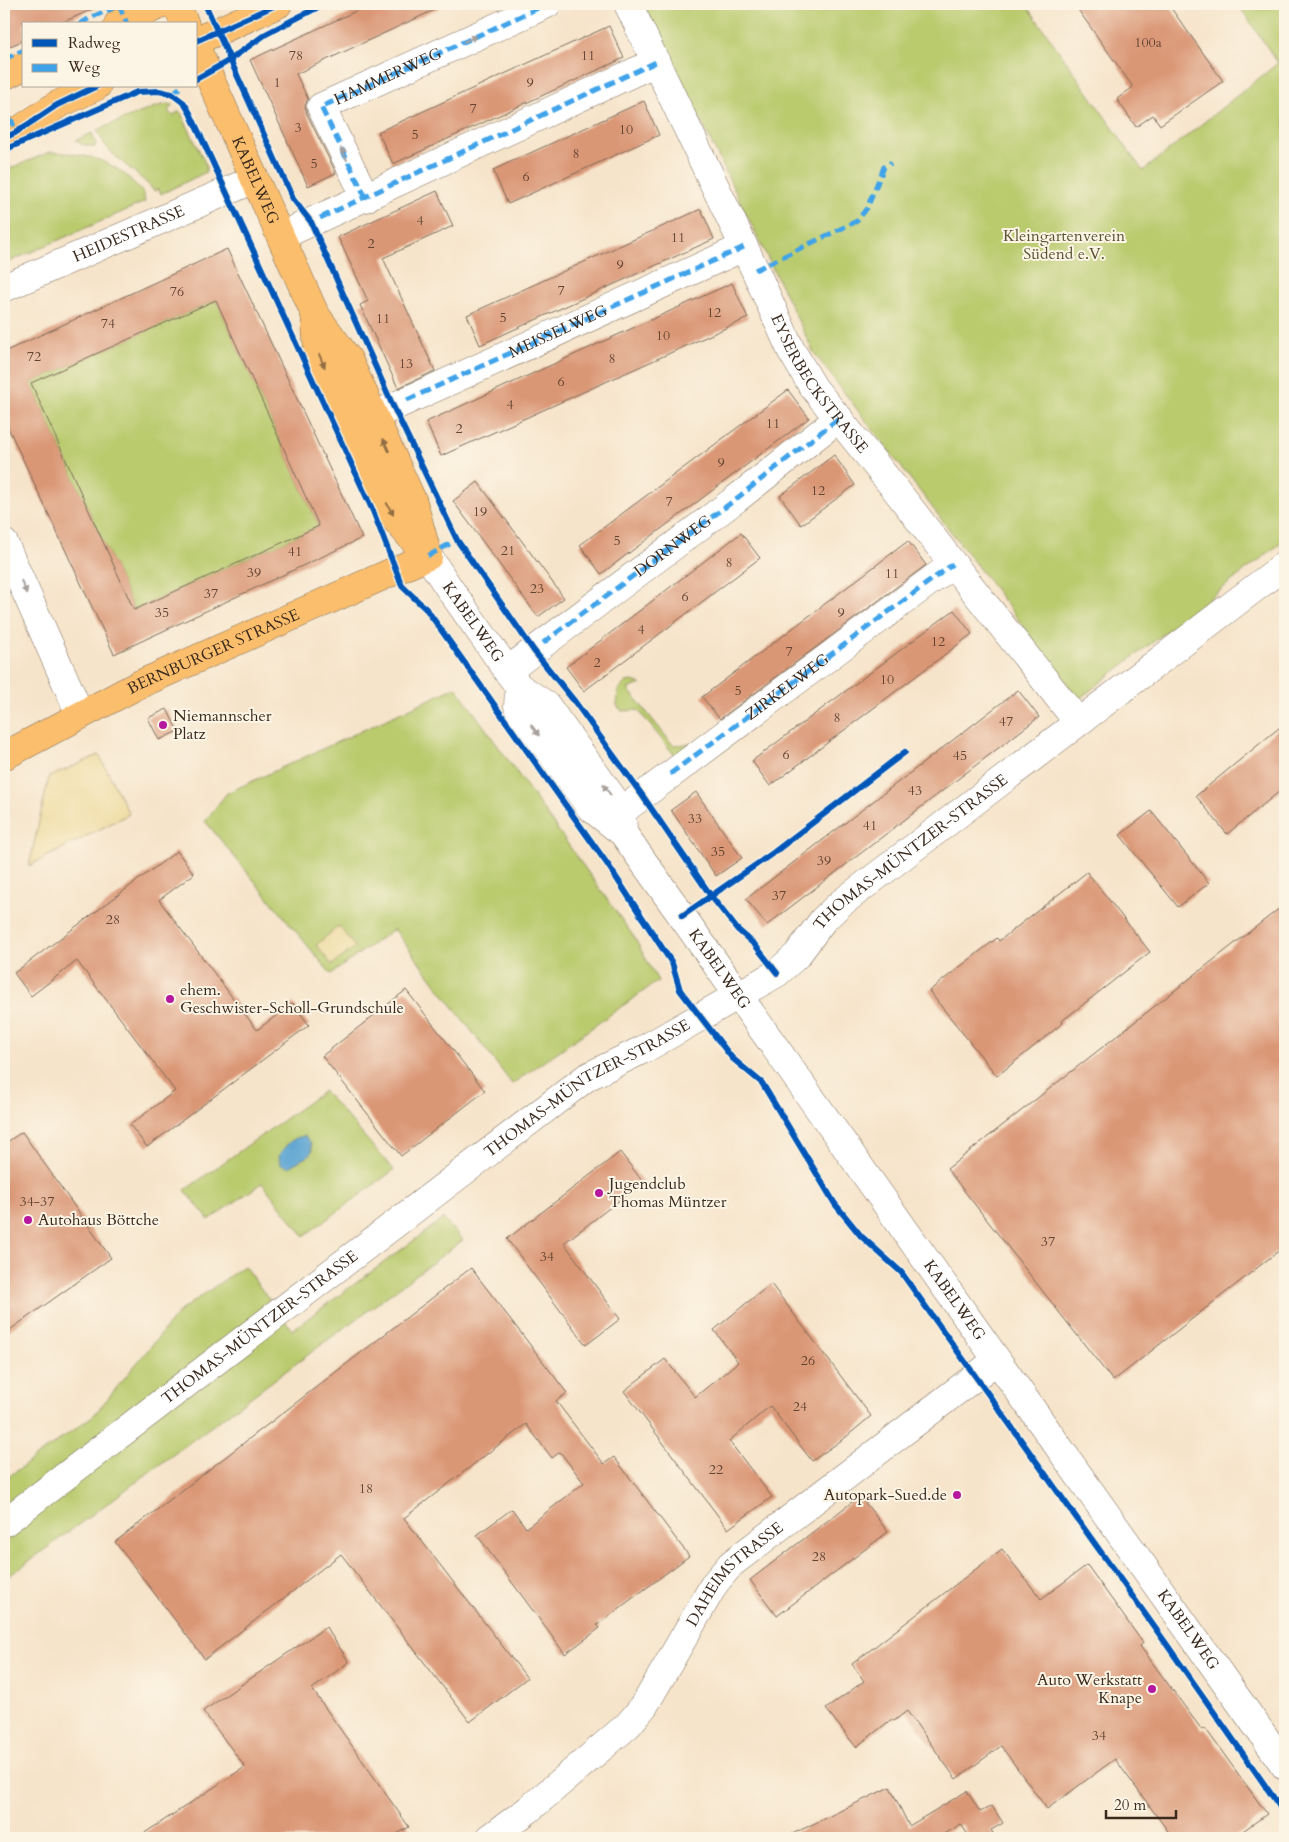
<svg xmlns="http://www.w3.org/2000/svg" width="1289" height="1842" viewBox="0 0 1289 1842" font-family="Cardo,serif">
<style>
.green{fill:#bacb6e;stroke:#7a7a46}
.sand{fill:#eeda9e;stroke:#94825e}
.water{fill:#5ba4d2;stroke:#4b6778}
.building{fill:#da9776;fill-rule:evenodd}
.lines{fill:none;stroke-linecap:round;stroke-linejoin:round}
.minor-casing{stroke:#7c6b5a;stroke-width:29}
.major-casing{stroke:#7c6b5a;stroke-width:29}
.minor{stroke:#fff;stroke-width:28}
.major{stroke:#fabe6d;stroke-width:28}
.quiet{stroke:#3fa3ea;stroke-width:5;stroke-dasharray:10 5;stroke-linecap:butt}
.cycleway-casing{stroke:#fcf5e5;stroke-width:9}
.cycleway{stroke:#0057b8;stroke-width:6}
.oneway{fill:#a79f9a}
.oneway2{fill:#916d42}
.poi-dot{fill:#b5179e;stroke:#fcf5e5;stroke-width:2}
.labels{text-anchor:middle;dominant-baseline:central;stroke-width:4;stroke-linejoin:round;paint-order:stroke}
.number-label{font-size:14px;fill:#634534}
.street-label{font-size:16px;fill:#3b2a1e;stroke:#fcf5e5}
.park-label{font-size:16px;fill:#5b5232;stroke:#fcf5e5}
.poi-label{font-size:16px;fill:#3b2a1e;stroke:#fcf5e5;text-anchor:start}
</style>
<rect width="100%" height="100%" fill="#fcf5e5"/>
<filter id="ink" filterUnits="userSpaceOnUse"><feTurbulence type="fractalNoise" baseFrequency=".02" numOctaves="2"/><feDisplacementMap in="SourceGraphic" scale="10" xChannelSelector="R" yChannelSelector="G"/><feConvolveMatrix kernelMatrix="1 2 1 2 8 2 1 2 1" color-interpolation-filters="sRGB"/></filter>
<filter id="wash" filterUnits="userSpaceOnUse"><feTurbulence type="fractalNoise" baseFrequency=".0096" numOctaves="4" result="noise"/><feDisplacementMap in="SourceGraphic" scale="20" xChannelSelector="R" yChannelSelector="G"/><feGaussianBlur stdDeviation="1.12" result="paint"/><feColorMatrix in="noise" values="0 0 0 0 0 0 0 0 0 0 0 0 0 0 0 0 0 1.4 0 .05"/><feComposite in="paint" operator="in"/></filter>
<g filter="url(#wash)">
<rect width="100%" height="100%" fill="#f6e4ca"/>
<path class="green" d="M 644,4 L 1026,4 L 1143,171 L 1278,63 L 1238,4 L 1285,4 L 1285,540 L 1079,699 L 814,353 Z
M 167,104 L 173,105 L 168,111 L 173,116 L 179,111 L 182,115 L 206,165 L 206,172 L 161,194 L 158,189 L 154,191 C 135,168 109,159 97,130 L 155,107 Z
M 92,133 L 96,144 L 95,147 L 81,144 L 76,140 Z
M 50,152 C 81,153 112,159 134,183 C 141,190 144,193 145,202 L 4,264 L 4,171 Z
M 216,300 L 319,526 L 134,610 L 31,383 Z
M 632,681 L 641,684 L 628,689 L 673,745 L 690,744 L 680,762 L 638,710 L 622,711 L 617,706 L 618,690 L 626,682 Z
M 456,687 L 634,937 L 658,981 L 512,1084 L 394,929 L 331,974 L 205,821 L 227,793 Z
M 324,1091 L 394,1170 L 304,1236 L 262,1183 L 209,1220 L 185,1190 Z
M 443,1219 L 463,1240 L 5,1579 L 4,1585 L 4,1480 L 94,1415 L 180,1311 L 244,1266 L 292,1330 Z"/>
<path class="sand" d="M 99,755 L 129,814 L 29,866 L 49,777 Z
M 339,926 L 355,947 L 332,965 L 316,945 Z"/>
<path class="water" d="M 305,1136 L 311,1143 L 312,1151 L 308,1156 L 288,1167 L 280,1164 L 279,1155 C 286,1145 292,1137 305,1136 Z"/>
<g id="blocks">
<path class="building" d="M 4,4 L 104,4 L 59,24 L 24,24 L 24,40 L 4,49 Z
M 371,4 L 447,4 L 296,74 L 308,99 L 305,106 L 307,114 L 336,173 L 308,186 L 250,60 Z
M 1074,4 L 1168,4 L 1223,81 L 1160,125 L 1153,115 L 1136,127 L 1117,99 L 1133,87 Z
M 609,26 L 624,58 L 393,164 L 378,132 Z
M 644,101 L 659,135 L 508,204 L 493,170 Z
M 437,191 L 453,226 L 383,258 L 435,371 L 398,388 L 360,305 L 368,301 L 338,237 Z
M 701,209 L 714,239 L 480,345 L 467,315 Z
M 227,249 L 362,538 L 114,654 L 4,419 L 4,352 ZM 216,300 L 319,526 L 134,610 L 31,383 Z
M 732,283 L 748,318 L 441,456 L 426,422 Z
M 788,390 L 809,418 L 601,574 L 580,545 Z
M 834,455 L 855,485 L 801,525 L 780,496 Z
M 478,482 L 564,598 L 538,617 L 453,501 Z
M 741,533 L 760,558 L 584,691 L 566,667 Z
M 908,541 L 926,565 L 720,719 L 702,697 Z
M 954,610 L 972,634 L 770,786 L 752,761 Z
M 1018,690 L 1039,717 L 767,925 L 746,899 Z
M 167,709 L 178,731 L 159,740 L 148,718 Z
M 1285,723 L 1285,787 L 1227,834 L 1196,796 Z
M 696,792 L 742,858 L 716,876 L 671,810 Z
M 1151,811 L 1209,883 L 1178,907 L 1120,835 Z
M 177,851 L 194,874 L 159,900 L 257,1030 L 293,1003 L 309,1025 L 147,1147 L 130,1125 L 175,1091 L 77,961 L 31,996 L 14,973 Z
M 1087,872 L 1150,952 L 1062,1021 L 1063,1023 L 997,1076 L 929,991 L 997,938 L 999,941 Z
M 1285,904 L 1285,1246 L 1113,1381 L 947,1169 Z
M 406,990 L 485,1091 L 401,1156 L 322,1056 Z
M 22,1132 L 111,1258 L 4,1334 L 4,1144 Z
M 620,1152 L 643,1182 L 564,1243 L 620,1319 L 586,1345 L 507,1239 Z
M 471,1268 L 567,1393 L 556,1401 L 604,1464 L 614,1457 L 689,1556 L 597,1625 L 600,1628 L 565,1654 L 477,1535 L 512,1509 L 526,1528 L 584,1483 L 560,1452 L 552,1458 L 526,1424 L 404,1518 L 527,1678 L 470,1722 L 341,1554 L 205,1659 L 115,1542 Z
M 771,1284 L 871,1416 L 846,1437 L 812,1461 L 770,1406 L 729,1441 L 772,1497 L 728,1529 L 624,1391 L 665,1359 L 695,1397 L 738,1362 L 714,1330 L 744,1305 Z
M 860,1496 L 888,1532 L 777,1616 L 750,1580 Z
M 1002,1549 L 1041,1599 L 1087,1565 L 1143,1643 L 1140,1646 L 1202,1730 L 1205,1728 L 1267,1814 L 1233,1838 L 1173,1838 L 1115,1759 L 1047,1809 L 1001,1746 L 956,1779 L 907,1711 L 894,1721 L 892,1719 L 856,1747 L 826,1709 L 864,1681 L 852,1664 Z
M 326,1627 L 349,1662 L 312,1689 L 409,1827 L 390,1838 L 137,1838 L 245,1767 L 203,1711 Z
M 890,1787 L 909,1826 L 967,1791 L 980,1812 L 992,1806 L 1003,1823 L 991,1830 L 996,1838 L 970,1838 L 961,1824 L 938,1838 L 784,1838 Z"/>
</g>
</g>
<g filter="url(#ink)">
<use href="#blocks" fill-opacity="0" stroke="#7c6b5a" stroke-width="1"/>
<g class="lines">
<g class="minor-casing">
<g id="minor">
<path id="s1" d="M 628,4 L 755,270 L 791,350 L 813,387 L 896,490 L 953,564 L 1078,722"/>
<path d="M 366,198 L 321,107 L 547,4"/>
<path d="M 281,236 L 656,62"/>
<path id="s2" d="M 4,288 L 255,179"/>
<path d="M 373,416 L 744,247"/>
<path d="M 4,543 L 80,714"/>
<path id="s3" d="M 428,556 L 449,588 L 519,687 L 546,705 L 622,811 L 623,829"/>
<path d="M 507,671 L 736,499 L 839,418"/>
<path id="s4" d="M 519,687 L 518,707 L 590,807 L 623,833 L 1285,1766"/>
<path d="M 622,811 L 953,564"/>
<path id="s5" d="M 4,1523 L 587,1077 L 646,1048 L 777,973 L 797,955 L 823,920 L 840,904 L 1285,565"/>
<path id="s6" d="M 490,1838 L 528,1810 L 628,1725 L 644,1706 L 715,1583 L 731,1564 L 997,1360"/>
</g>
</g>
<g class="major-casing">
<g id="major">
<path d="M 176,4 L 185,24"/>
<path d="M 118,24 L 162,4"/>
<path d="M 196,41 L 278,4"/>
<path id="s7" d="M 196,47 L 315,314 L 348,359 L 413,502 L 428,556"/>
<path d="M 4,76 L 24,66"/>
<path d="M 4,138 L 15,133 L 57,105 L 97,86"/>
<path d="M 315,314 L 318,352 L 390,513 L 423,551"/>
<path id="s8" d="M 4,756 L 138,685 L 428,556"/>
</g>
</g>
<use href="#minor" class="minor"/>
<use href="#major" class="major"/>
<g class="quiet">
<path d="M 119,5 L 127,24"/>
<path d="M 80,24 L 90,18 L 122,4"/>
<path d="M 4,59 L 24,50"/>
<path d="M 4,91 L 5,91"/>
<path d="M 172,94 L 182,86"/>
<path d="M 8,123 L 12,121 L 17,136"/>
<path id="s9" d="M 366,198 L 321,107 L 547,4"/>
<path d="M 320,218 L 656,62"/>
<path d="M 755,270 L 857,221 L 867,208 L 884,167 L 891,163"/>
<path id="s10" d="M 407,400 L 744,247"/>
<path d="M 428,556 L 457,540"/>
<path id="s11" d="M 543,643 L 736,499 L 839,418"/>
<path id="s12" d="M 670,774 L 953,564"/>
</g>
<g class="cycleway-casing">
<path id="cycleway" d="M 205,4 L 293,199 L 311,222 L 393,406 L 457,540 L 534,651 L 575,702 L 642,795 L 711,896 L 737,929 L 755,945 L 777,973
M 196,41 L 278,4
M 196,79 L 225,63 L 266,34 L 324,4
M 4,138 L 15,133 L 57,105 L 97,86
M 4,150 L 137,92 L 159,91 L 172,94 L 184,103 L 190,113 L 373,511 L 402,586 L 427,610 L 608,865 L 672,963 L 680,990 L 732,1058 L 762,1083 L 835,1204 L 861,1236 L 901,1272 L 1165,1642 L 1285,1814
M 682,916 L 773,853 L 905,752"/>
</g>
<use href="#cycleway" class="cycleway"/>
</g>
<defs><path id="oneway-solid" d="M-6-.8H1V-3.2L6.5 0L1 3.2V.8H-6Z" transform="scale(1.25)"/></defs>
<g class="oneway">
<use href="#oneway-solid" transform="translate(470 39) rotate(-25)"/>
<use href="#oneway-solid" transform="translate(344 154) rotate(-116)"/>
<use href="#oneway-solid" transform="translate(24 587) rotate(66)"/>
<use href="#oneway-solid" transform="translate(535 730) rotate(54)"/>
<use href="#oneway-solid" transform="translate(607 790) rotate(-126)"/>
</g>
<g class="oneway2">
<use href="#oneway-solid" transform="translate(322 361) rotate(66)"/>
<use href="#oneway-solid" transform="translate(386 445) rotate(-115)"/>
<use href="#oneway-solid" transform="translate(390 509) rotate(61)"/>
</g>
</g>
<g class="poi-dot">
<circle cx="163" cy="725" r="5"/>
<circle cx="170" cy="999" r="5"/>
<circle cx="599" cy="1193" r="5"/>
<circle cx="28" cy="1220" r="5"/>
<circle cx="957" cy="1495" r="5"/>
<circle cx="1152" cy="1689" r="5"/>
</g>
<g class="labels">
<g class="number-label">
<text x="1148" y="42">100a</text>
<text x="296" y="55">78</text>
<text x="588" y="55">11</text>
<text x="277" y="82">1</text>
<text x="530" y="82">9</text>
<text x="473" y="108">7</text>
<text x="298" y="127">3</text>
<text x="626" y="129">10</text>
<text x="415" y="134">5</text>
<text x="576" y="153">8</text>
<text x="314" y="163">5</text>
<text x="526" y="176">6</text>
<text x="420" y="220">4</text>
<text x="678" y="237">11</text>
<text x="371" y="243">2</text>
<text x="620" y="264">9</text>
<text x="561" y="290">7</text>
<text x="177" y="291">76</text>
<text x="714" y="312">12</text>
<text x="503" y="317">5</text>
<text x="383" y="318">11</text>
<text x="108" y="323">74</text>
<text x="663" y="335">10</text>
<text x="34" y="356">72</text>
<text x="612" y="358">8</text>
<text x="406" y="363">13</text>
<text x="561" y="381">6</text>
<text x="510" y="404">4</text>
<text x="773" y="423">11</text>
<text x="459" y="428">2</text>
<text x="721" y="462">9</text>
<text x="818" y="490">12</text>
<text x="669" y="501">7</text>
<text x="480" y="511">19</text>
<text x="617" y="540">5</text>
<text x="508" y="550">21</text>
<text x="295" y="551">41</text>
<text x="729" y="562">8</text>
<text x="254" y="572">39</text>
<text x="892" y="573">11</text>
<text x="537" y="588">23</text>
<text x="211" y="593">37</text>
<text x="685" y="596">6</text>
<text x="162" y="612">35</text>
<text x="841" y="612">9</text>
<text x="641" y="629">4</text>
<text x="938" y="641">12</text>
<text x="789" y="651">7</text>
<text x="597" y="662">2</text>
<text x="887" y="679">10</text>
<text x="738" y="690">5</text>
<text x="837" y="717">8</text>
<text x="1006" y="721">47</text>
<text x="786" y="754">6</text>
<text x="960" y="755">45</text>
<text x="915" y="790">43</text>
<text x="695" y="818">33</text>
<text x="870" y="825">41</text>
<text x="718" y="851">35</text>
<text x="824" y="860">39</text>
<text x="779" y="895">37</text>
<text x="113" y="919">28</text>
<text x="37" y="1201">34-37</text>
<text x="1048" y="1241">37</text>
<text x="547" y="1256">34</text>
<text x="808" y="1360">26</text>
<text x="800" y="1406">24</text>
<text x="716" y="1469">22</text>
<text x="366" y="1488">18</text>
<text x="819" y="1556">28</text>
<text x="1099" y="1735">34</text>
</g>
<g class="street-label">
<text stroke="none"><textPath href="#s9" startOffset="175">HAMMERWEG</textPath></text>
<text stroke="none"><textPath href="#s7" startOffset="146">KABELWEG</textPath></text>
<text stroke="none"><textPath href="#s2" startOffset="136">HEIDESTRASSE</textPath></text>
<text stroke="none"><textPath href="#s10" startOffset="166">MEISSELWEG</textPath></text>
<text stroke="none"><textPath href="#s1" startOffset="426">EYSERBECKSTRASSE</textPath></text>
<text stroke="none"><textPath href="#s11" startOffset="162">DORNWEG</textPath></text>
<text stroke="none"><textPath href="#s3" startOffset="80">KABELWEG</textPath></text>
<text stroke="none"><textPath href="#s8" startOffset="234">BERNBURGER STRASSE</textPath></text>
<text stroke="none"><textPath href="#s12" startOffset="146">ZIRKELWEG</textPath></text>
<text stroke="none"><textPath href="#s5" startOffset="1132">THOMAS-MÜNTZER-STRASSE</textPath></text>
<text stroke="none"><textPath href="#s4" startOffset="352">KABELWEG</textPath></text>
<text stroke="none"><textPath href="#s5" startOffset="728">THOMAS-MÜNTZER-STRASSE</textPath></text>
<text stroke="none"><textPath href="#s4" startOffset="758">KABELWEG</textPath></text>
<text stroke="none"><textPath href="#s5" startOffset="322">THOMAS-MÜNTZER-STRASSE</textPath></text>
<text stroke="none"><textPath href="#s6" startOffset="365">DAHEIMSTRASSE</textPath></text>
<text stroke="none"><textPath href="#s4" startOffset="1162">KABELWEG</textPath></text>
</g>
<g class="park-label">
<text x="1064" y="236">Kleingartenverein<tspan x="1064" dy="18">Südend e.V.</tspan></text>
</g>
<g class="poi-label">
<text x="173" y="716">Niemannscher<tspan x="173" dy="18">Platz</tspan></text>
<text x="180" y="990">ehem.<tspan x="180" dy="18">Geschwister-Scholl-Grundschule</tspan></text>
<text x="609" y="1184">Jugendclub<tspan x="609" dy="18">Thomas Müntzer</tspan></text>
<text x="38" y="1220">Autohaus Böttche</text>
<text x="947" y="1495" text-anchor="end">Autopark-Sued.de</text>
<text x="1142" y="1680" text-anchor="end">Auto Werkstatt<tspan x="1142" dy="18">Knape</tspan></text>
</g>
</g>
<rect width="1289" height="1842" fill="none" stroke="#fcf5e5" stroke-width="20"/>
<rect x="22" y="22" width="175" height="65" fill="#fcf5e5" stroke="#afa495"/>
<rect x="32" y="39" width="25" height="8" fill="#0057b8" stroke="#afa495"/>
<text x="68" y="48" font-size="15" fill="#3b2a1e">Radweg</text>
<rect x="32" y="64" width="25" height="8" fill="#3fa3ea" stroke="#afa495"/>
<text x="68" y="72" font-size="15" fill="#3b2a1e">Weg</text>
<path d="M1106 1810v8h70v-8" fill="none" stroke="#3b2a1e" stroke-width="2.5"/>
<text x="1114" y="1810" font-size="15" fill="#3b2a1e" stroke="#fcf5e5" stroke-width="4" paint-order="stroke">20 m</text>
</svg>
